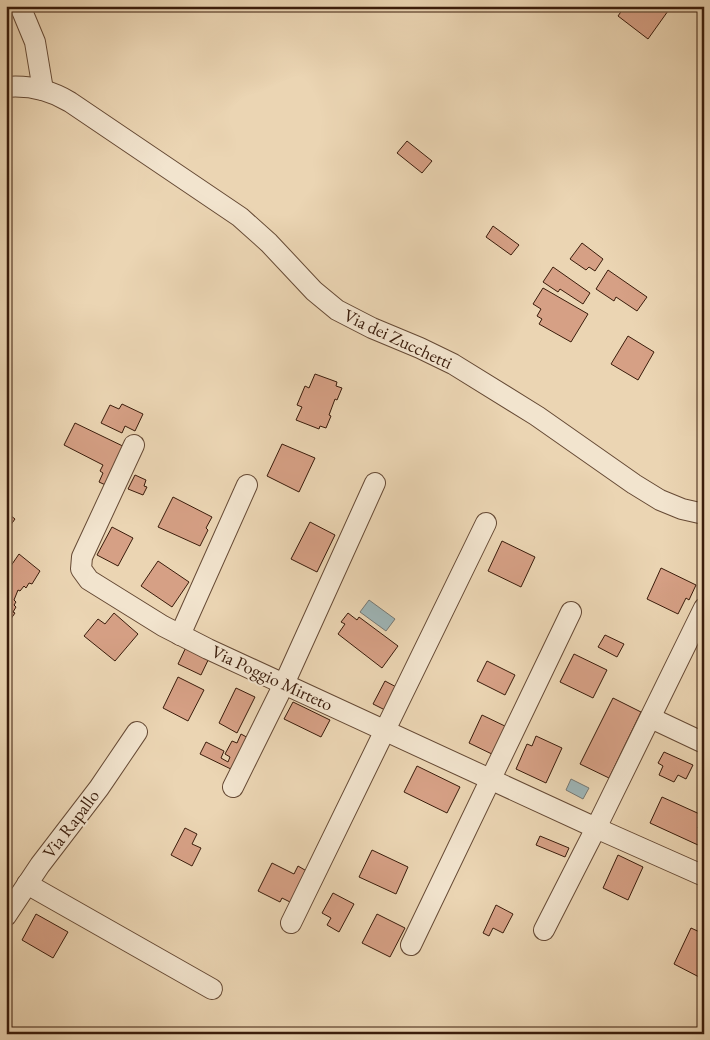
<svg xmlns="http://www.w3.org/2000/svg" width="710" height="1040" font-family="'EB Garamond',serif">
  <rect width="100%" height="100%" fill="#ebd5b3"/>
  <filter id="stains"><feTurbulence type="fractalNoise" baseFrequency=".004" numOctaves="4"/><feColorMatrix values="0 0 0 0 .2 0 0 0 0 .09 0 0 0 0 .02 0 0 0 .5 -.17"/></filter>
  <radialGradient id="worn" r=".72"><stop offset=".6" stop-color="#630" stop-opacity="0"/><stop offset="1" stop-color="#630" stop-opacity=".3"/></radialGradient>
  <g fill="#9eb6b8" stroke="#767873">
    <path d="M369 600 395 619 386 631 360 612Z"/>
    <path d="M571 779 589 788 583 799 566 790Z"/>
  </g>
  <g fill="#d6a085" stroke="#3a1c0b">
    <path d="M625 6H664L662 8 668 11 648 39 618 16Z"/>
    <path d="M407 141 432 161 422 173 397 153Z"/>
    <path d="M493 226 519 245 511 255 486 237Z"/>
    <path d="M582 243 603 259 595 271 589 267 586 270 570 259Z"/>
    <path d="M553 267 590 293 583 304 560 289 558 292 543 282Z"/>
    <path d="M608 270 647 297 637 311 616 297 614 301 596 289Z"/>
    <path d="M543 288 588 314 571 342 539 324 542 319 537 316 541 309 533 304Z"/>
    <path d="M628 336 654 352 638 380 611 364Z"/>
    <path d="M315 374 337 382 336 386 342 388 337 400 335 399 329 415 331 416 326 428 320 426 319 429 296 420 302 407 297 405 305 386 309 388Z"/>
    <path d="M122 404 143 414 135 431 125 426 122 433 101 423 110 405 119 409Z"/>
    <path d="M75 423 131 450 112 488 99 482 103 473 100 471 103 465 64 445Z"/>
    <path d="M282 444 315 458 299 492 267 476Z"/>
    <path d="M135 475 146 480 144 486 147 487 143 495 128 489Z"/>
    <path d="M173 497 212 517 206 528 208 530 200 546 158 527Z"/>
    <path d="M6 512 15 519 7 530H6Z"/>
    <path d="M310 522 335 535 317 572 291 559Z"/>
    <path d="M112 527 133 538 118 566 97 555Z"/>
    <path d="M502 541 535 557 521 587 488 571Z"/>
    <path d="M19 554 40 571 32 584 29 583 26 588 24 586 20 591 18 590 14 600 16 602 14 605 16 607 13 612 15 613 8 623 6 622V573Z"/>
    <path d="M158 561 189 582 172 607 141 586Z"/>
    <path d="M661 568 696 585 689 600 686 598 678 614 647 599Z"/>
    <path d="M114 613 138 634 115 661 84 636 98 619 105 624Z"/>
    <path d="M348 613 357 620 359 617 398 646 382 668 338 634 345 624 341 622Z"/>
    <path d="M605 635 624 644 617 657 598 647Z"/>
    <path d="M188 643 211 654 201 675 178 664Z"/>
    <path d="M574 654 607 670 593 698 560 682Z"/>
    <path d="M487 661 515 675 505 695 477 681Z"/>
    <path d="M178 677 204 690 188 721 163 708Z"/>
    <path d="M385 681 400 689 389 712 373 704Z"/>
    <path d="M236 688 255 697 237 733 219 723Z"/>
    <path d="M613 698 641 712 609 778 580 764Z"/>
    <path d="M293 702 330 720 321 737 284 719Z"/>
    <path d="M482 715 509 728 496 756 469 743Z"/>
    <path d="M241 734 252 740 237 772 200 754 206 742 224 751 221 758 228 762 230 757 225 754 232 741 237 743Z"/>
    <path d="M536 736 562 748 546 783 516 769 527 744 532 746Z"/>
    <path d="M664 752 693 765 686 779 678 775 674 782 659 775 663 766 658 763Z"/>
    <path d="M417 766 460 787 447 813 404 792Z"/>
    <path d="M662 797 704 816 698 828 704 832 698 845 650 823Z"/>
    <path d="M185 828 197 834 192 844 201 848 192 866 171 855Z"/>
    <path d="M540 836 569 848 565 857 536 845Z"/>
    <path d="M372 850 408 867 396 894 359 877Z"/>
    <path d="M618 855 643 867 628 900 603 888Z"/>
    <path d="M272 863 294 874 298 866 310 873 294 904 282 898 280 902 258 891Z"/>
    <path d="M333 893 354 904 339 932 327 925 331 918 322 913Z"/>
    <path d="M496 905 513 914 503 933 493 928 489 936 483 933Z"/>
    <path d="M36 914 68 932 53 958 22 940Z"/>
    <path d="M377 914 405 928 390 957 362 943Z"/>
    <path d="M691 928 704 934V972L701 978 674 964Z"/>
  </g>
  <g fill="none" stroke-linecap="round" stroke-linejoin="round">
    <defs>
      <g id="minor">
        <path d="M20 6 35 42 43 90"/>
        <path d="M6 87C30 85 50 90 70 102L240 217 269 243 314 291 337 310 372 328 420 348 453 364 537 416 634 484 660 500 682 509 704 514"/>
        <path d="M134 445 82 557 81 569 89 580 163 626 208 649 596 828 704 608"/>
        <path d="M180 635 247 485"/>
        <path d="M651 718 704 743"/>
        <path d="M233 787 284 684 375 483"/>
        <path d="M27 884 212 989"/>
        <path d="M6 916 40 865 99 788 137 732"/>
        <path d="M291 923 486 523"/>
        <path d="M544 930 596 828 704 876"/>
        <path d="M411 945 571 612"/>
      </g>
    </defs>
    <use href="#minor" stroke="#664a35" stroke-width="22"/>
    <use href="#minor" stroke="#f2e4ce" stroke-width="20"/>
  </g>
  <g text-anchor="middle" stroke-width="4" stroke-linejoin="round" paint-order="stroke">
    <g font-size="18" fill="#3a1c0b" stroke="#f2e4ce">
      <text transform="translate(398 339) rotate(25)" y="6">Via dei Zucchetti</text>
      <text transform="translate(272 678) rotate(25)" y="6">Via Poggio Mirteto</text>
      <text transform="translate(71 824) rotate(-53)" y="6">Via Rapallo</text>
    </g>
  </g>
  <rect width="710" height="1040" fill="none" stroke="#ebd5b3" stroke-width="25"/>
  <rect x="8" y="8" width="695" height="1025" fill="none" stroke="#3a1c0b" stroke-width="2.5"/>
  <rect x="12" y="12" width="685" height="1015" fill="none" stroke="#3a1c0b"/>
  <rect width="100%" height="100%" filter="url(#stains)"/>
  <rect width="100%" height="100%" fill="url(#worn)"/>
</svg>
